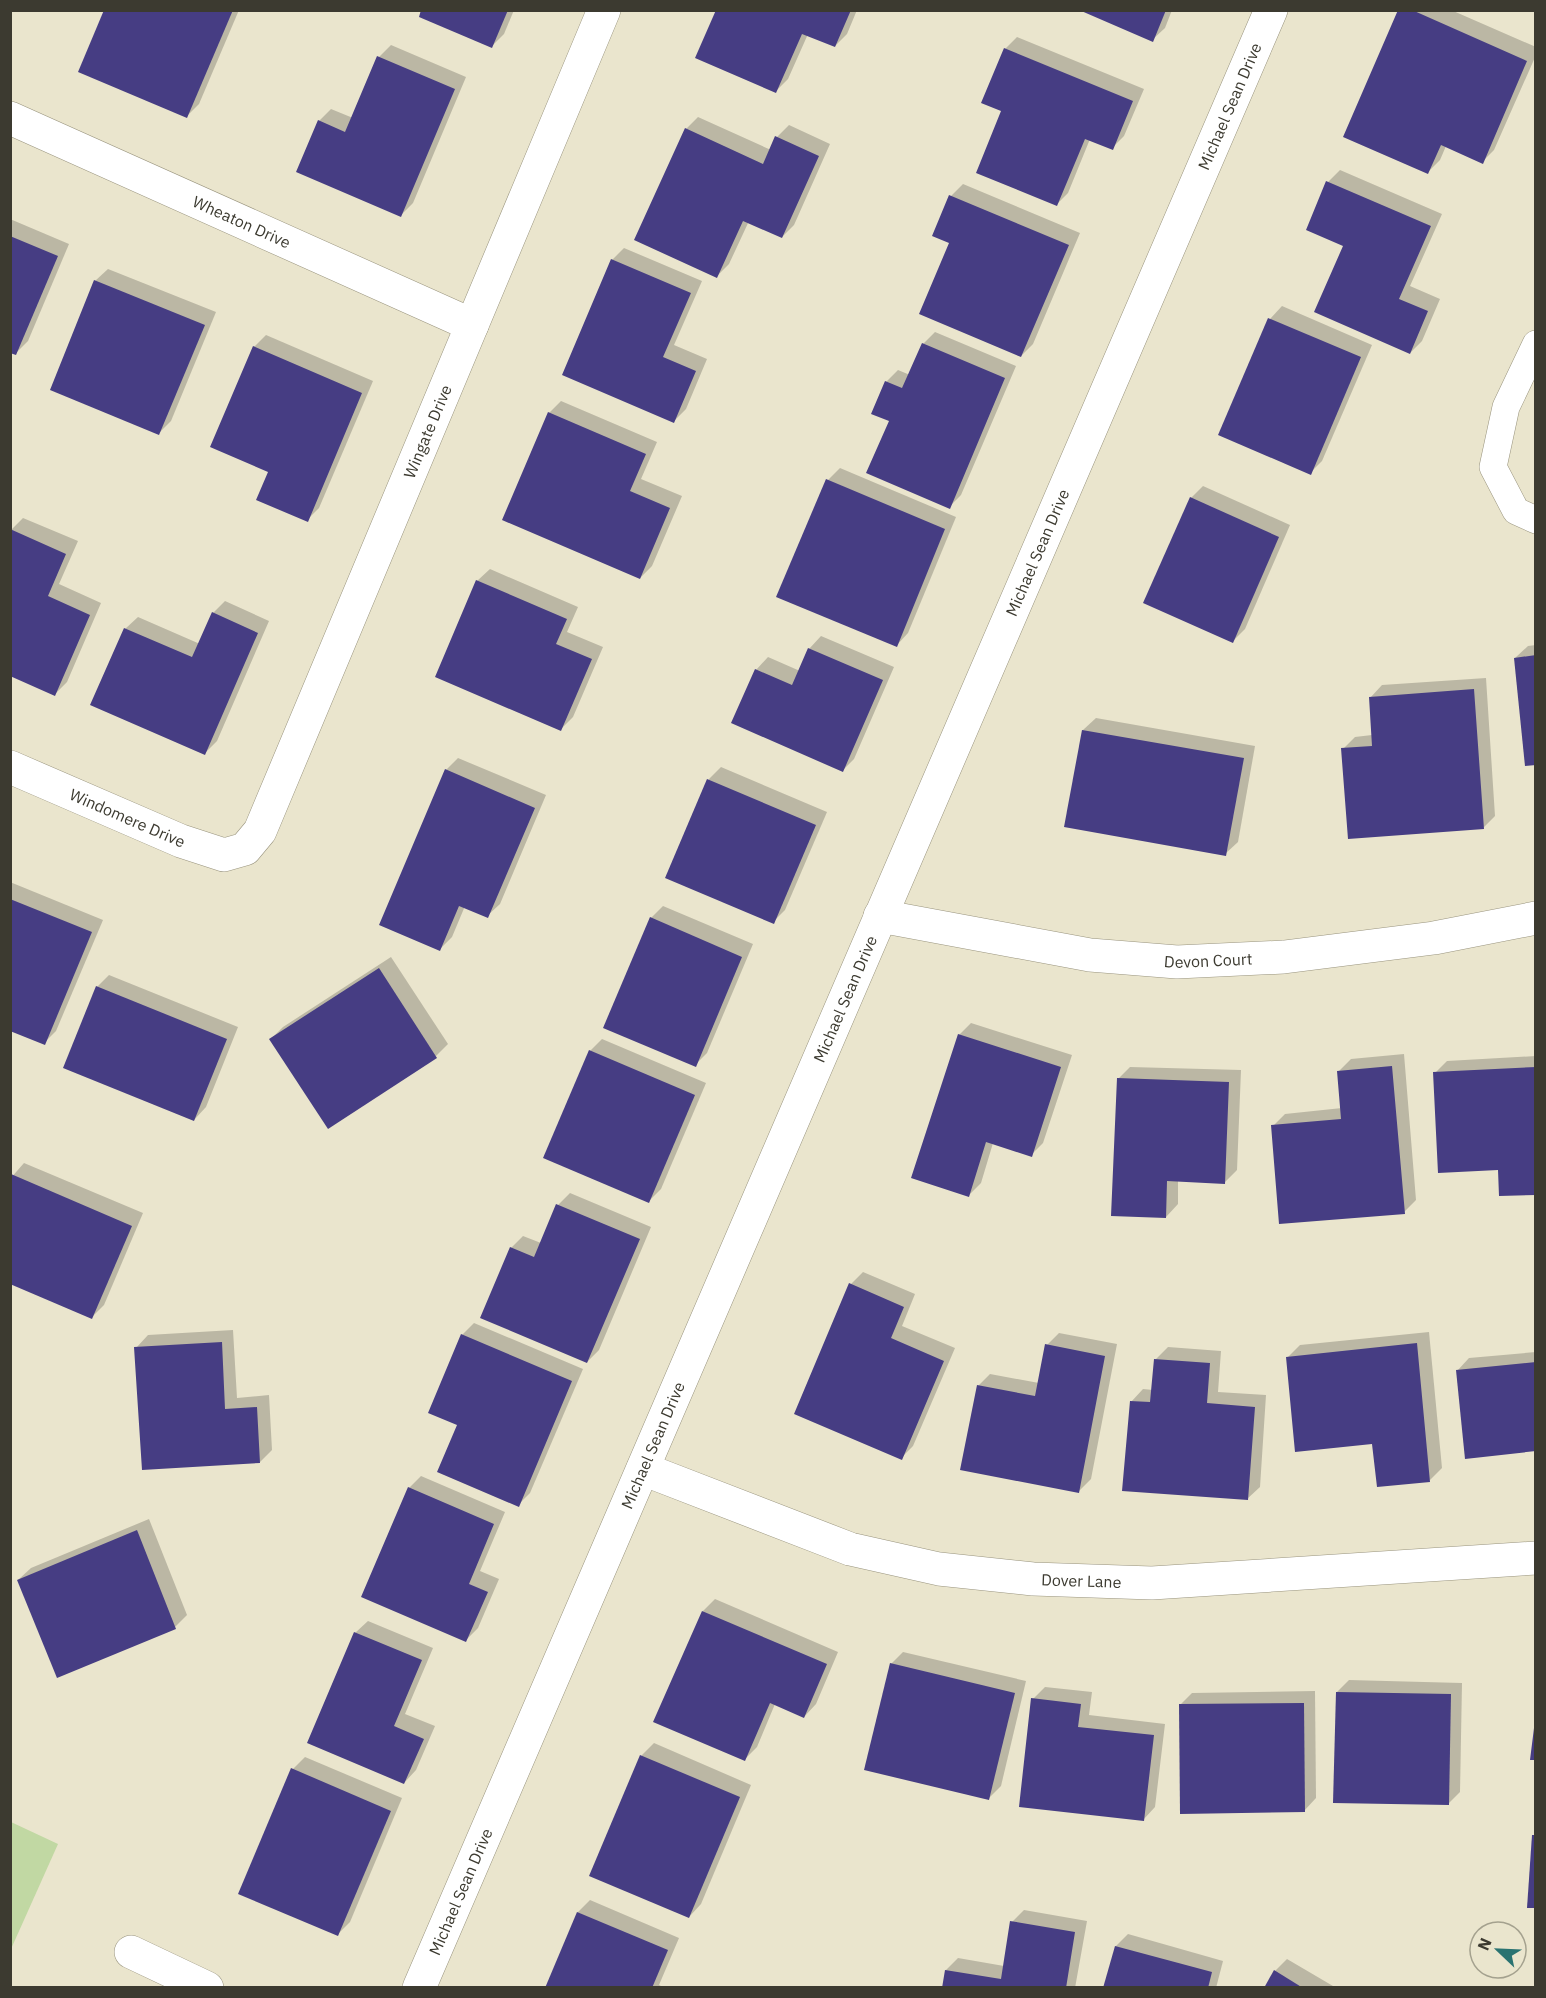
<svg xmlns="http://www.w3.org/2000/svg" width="1546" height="1998" font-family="'IBM Plex Sans',sans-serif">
  <rect width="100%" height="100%" fill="#eae5cd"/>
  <path fill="#c1d8a3" d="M11 1822 58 1844 11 1949Z"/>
  <g fill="#0003">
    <path d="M105 10H239L199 104 187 116Z"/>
    <path d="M423 10H514L504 34 492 46Z"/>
    <path d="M718 10H857L847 34 835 46 808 34 788 79 776 91Z"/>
    <path d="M1083 10H1172L1165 28 1152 40Z"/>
    <path d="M1399 10H1451L1536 47V55L1494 150 1482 162 1446 146 1440 160 1428 172Z"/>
    <path d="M1017 37 1144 89 1124 136 1112 148 1090 139 1068 193 1056 205 1003 110 1005 49Z"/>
    <path d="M391 45 466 77 413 203 401 215 319 121 331 109 353 118 379 57Z"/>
    <path d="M698 117 771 150 777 137 789 125 830 144 794 225 782 237 749 221 729 264 717 276 686 129Z"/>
    <path d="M1340 170 1442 214 1410 286 1440 299 1422 341 1410 353 1345 245 1328 182Z"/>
    <path d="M963 184 1080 233 1033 344 1021 356 951 242 934 235 951 196Z"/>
    <path d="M10 219 69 244 28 341 16 353 10 351Z"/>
    <path d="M624 248 702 281 674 345 707 359 686 409 674 421 612 260Z"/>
    <path d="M108 269 216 312 171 421 159 433 95 281Z"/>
    <path d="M1282 306 1372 345 1322 461 1310 473 1220 435 1270 319Z"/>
    <path d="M935 332 1016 366 961 495 949 507 890 420 886 382 898 370 910 375 923 344Z"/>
    <path d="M266 335 373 381 319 508 307 520 270 471 254 347Z"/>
    <path d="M561 401 657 442 641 479 682 496 652 566 640 578 549 413Z"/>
    <path d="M840 468 956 517 908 633 896 646 828 480Z"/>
    <path d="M1203 486 1290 525 1245 629 1233 641 1191 498Z"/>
    <path d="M23 518 78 541 59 584 101 603 67 682 55 694 11 530Z"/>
    <path d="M490 569 578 607 567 632 603 647 573 717 561 729 477 581Z"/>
    <path d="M225 601 269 621 217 741 205 753 125 629 138 617 200 644 213 613Z"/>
    <path d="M821 636 894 667 854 759 842 771 756 670 768 657 800 671 809 649Z"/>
    <path d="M1536 645V764L1515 658 1528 646Z"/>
    <path d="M1486 678 1495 816 1483 828 1343 749 1355 737 1372 735 1370 698 1382 685Z"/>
    <path d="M1096 718 1255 746 1238 842 1225 854 1066 826 1083 730Z"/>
    <path d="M458 758 546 795 500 904 487 916 465 906 452 937 440 949 446 770Z"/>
    <path d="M721 767 827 812 785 910 773 922 667 877 709 779Z"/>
    <path d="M10 882 103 920 56 1031 44 1043 10 1029Z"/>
    <path d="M663 906 753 944 707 1053 695 1065 651 918Z"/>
    <path d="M391 957 448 1044 436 1056 271 1039 283 1027Z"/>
    <path d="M109 975 238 1027 206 1107 194 1120 97 987Z"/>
    <path d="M971 1023 1072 1055 1043 1143 1031 1155 993 1143 981 1183 969 1195 959 1035Z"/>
    <path d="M602 1039 706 1083 661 1189 649 1201 590 1051Z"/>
    <path d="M1404 1054 1416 1200 1404 1212 1273 1126 1285 1114 1342 1108 1339 1071 1351 1059Z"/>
    <path d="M1536 1056V1193L1499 1169 1435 1073 1447 1061Z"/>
    <path d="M1130 1067 1241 1070 1237 1170 1225 1182 1178 1180V1204L1166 1217 1118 1079Z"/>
    <path d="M24 1163 143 1213 104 1305 92 1317 10 1282V1179Z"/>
    <path d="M570 1193 651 1227 599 1350 587 1362 511 1248 523 1236 541 1243 558 1205Z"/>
    <path d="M863 1272 915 1294 902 1326 955 1348 913 1446 901 1458 851 1284Z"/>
    <path d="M474 1323 583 1369 530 1493 518 1505 459 1424 462 1335Z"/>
    <path d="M233 1330 237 1398 269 1395 272 1450 260 1462 136 1348 148 1335Z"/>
    <path d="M1429 1332 1442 1468 1430 1480 1373 1443 1288 1357 1300 1345Z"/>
    <path d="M1059 1333 1117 1344 1091 1479 1079 1491 978 1386 990 1374 1039 1383 1047 1345Z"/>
    <path d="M1168 1347 1221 1351 1218 1392 1266 1395 1260 1487 1247 1499 1131 1402 1143 1389 1153 1390 1156 1359Z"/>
    <path d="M1536 1352V1450L1457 1371 1469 1358Z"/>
    <path d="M421 1476 505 1512 480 1571 499 1579 478 1628 466 1640 409 1488Z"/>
    <path d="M149 1519 187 1615 175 1627 18 1580 31 1568Z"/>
    <path d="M715 1599 838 1652 816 1704 804 1717 775 1704 757 1747 745 1759 703 1611Z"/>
    <path d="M368 1621 433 1648 405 1714 435 1726 416 1770 404 1783 355 1633Z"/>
    <path d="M903 1652 1026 1681 1001 1786 989 1798 891 1664Z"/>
    <path d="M1349 1680 1462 1683 1460 1792 1448 1804 1337 1692Z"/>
    <path d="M1045 1687 1092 1692 1089 1715 1165 1724 1155 1807 1143 1820 1033 1699Z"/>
    <path d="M1315 1691 1316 1798 1304 1811 1180 1705 1192 1693Z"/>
    <path d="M654 1743 751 1785 701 1904 689 1917 591 1875 642 1755Z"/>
    <path d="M305 1757 402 1798 350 1922 338 1934 293 1769Z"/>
    <path d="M590 1900 679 1938 659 1985 665 1988H546L578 1912Z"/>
    <path d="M1024 1910 1087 1921 1075 1988H943L946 1970 958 1958 1004 1966 1012 1922Z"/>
    <path d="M1128 1934 1223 1961 1216 1988H1104L1116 1946Z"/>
    <path d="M1287 1959 1333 1986 1332 1988H1265L1275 1971Z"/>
  </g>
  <g fill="#463d83">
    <path d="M104 10H233L187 118 78 72Z"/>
    <path d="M421 10H508L492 48 419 17Z"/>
    <path d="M716 10H851L835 47 802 34 776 93 695 58Z"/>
    <path d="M1079 10H1166L1153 42Z"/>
    <path d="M1398 10H1412L1527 61 1483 164 1441 145 1428 174 1343 137Z"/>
    <path d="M1004 48 1133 101 1113 150 1085 139 1057 206 976 173 1001 111 981 103Z"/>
    <path d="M377 56 455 89 401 217 296 172 318 120 345 132Z"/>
    <path d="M685 128 763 164 775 136 819 156 782 238 743 221 717 278 634 240Z"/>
    <path d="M1326 181 1431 226 1399 299 1428 311 1410 354 1314 312 1343 246 1306 230Z"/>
    <path d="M949 195 1069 245 1021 357 919 314 949 243 932 236Z"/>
    <path d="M10 236 58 256 16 355 10 353Z"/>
    <path d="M611 259 691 293 663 357 696 371 674 423 562 375Z"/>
    <path d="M94 280 205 325 159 435 50 390Z"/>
    <path d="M1268 318 1361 357 1311 475 1218 435Z"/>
    <path d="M922 343 1005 378 950 509 866 473 889 421 871 414 885 381 902 388Z"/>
    <path d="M253 346 362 393 308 522 256 500 268 472 210 447Z"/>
    <path d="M548 412 646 454 630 491 670 508 640 579 502 520Z"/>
    <path d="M826 479 945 529 897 647 776 597Z"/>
    <path d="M1190 497 1279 537 1233 643 1143 603Z"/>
    <path d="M10 529 66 554 48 596 90 615 55 696 10 676Z"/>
    <path d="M476 580 567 619 556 644 592 659 561 731 435 677Z"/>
    <path d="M212 612 258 633 205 755 90 705 124 628 192 657Z"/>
    <path d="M808 648 883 680 843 772 731 723 755 669 792 685Z"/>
    <path d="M1536 655V765L1525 766 1514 658Z"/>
    <path d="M1474 689 1484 829 1348 839 1341 748 1372 746 1369 697Z"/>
    <path d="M1082 730 1244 758 1226 856 1064 827Z"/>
    <path d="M445 769 535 808 488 918 459 906 440 951 379 925Z"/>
    <path d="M707 779 816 825 774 924 665 878Z"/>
    <path d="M10 899 92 932 45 1045 10 1031Z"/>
    <path d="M650 917 742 957 696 1067 603 1028Z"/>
    <path d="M379 968 437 1058 328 1129 269 1039Z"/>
    <path d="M96 986 227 1039 194 1121 63 1068Z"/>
    <path d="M958 1034 1061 1067 1032 1157 986 1142 969 1197 911 1178Z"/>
    <path d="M589 1050 695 1095 649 1203 543 1158Z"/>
    <path d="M1392 1066 1405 1214 1279 1224 1271 1125 1341 1119 1337 1071Z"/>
    <path d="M1536 1067V1195L1499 1196 1498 1170 1438 1173 1433 1072Z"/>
    <path d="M1117 1078 1229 1082 1225 1184 1167 1181 1166 1218 1111 1216Z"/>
    <path d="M11 1174 132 1226 92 1319 10 1284Z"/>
    <path d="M556 1204 640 1239 587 1363 480 1318 510 1247 534 1257Z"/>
    <path d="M849 1283 904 1307 891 1338 944 1361 902 1460 794 1414Z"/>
    <path d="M461 1334 572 1381 519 1507 437 1472 457 1425 428 1413Z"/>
    <path d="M222 1342 225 1409 257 1407 260 1463 142 1470 134 1347Z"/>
    <path d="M1417 1343 1430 1482 1377 1487 1372 1444 1295 1452 1286 1357Z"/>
    <path d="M1045 1344 1105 1356 1079 1493 960 1470 977 1385 1035 1396Z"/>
    <path d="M1154 1359 1210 1363 1207 1403 1255 1407 1248 1500 1122 1491 1130 1401 1150 1402Z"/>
    <path d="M1536 1362V1451L1465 1459 1456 1370Z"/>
    <path d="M408 1487 494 1524 469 1584 488 1592 466 1642 361 1597Z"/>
    <path d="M137 1530 176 1629 57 1678 17 1580Z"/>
    <path d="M702 1611 827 1664 804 1718 770 1703 745 1761 653 1722Z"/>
    <path d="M354 1632 422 1660 394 1726 424 1739 404 1784 307 1743Z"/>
    <path d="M890 1663 1015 1693 989 1800 864 1770Z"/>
    <path d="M1336 1692 1451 1694 1449 1805 1333 1803Z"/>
    <path d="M1031 1698 1081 1704 1078 1727 1154 1735 1144 1821 1019 1807Z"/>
    <path d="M1304 1703 1305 1812 1180 1814 1179 1704Z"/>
    <path d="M1534 1728H1536V1760H1530Z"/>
    <path d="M640 1755 740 1797 689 1918 589 1876Z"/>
    <path d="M291 1768 391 1811 338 1936 238 1894Z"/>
    <path d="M1532 1835H1536V1908H1527Z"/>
    <path d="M577 1912 668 1950 652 1988H545Z"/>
    <path d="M1010 1921 1075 1932 1066 1988H942L945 1970 1001 1979Z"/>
    <path d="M1115 1946 1212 1972 1208 1988H1103Z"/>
    <path d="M1274 1970 1303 1988H1264Z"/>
  </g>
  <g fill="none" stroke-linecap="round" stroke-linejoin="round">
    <defs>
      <path id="lane" d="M1536 344 1506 407 1493 467 1516 511 1536 520"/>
      <g id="street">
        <path id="s1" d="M10 118 472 325"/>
        <path id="s2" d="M10 767 181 841 224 855 245 849 260 831 604 10"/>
        <path id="s3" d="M880 916 1090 955 1177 962 1284 957 1434 938 1536 918"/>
        <path id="s4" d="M643 1469 850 1549 939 1569 1033 1579 1152 1583 1536 1558"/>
        <path d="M131 1952 207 1988"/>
        <path id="s5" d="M419 1988 1271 10"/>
      </g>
    </defs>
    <use href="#lane" stroke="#99947e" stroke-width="28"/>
    <use href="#street" stroke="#99947e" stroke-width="34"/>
    <use href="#lane" stroke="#fff" stroke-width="27"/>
    <use href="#street" stroke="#fff" stroke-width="33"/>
  </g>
  <g text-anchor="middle" stroke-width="6" stroke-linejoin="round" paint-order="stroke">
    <g font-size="16" fill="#3c3a30" stroke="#eae5cd">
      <text dy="6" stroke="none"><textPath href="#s5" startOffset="2049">Michael Sean Drive</textPath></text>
      <text dy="6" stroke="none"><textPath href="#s1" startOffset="254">Wheaton Drive</textPath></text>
      <text dy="6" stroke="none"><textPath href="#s2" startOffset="710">Wingate Drive</textPath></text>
      <text dy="6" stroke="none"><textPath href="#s5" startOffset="1563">Michael Sean Drive</textPath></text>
      <text dy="6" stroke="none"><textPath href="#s2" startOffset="128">Windomere Drive</textPath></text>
      <text dy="6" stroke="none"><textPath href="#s3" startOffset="332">Devon Court</textPath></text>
      <text dy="6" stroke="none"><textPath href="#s5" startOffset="1077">Michael Sean Drive</textPath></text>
      <text dy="6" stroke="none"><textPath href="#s5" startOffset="591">Michael Sean Drive</textPath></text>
      <text dy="6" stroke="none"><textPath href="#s4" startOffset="456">Dover Lane</textPath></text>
      <text dy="6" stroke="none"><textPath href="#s5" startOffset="105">Michael Sean Drive</textPath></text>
    </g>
  </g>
  <rect width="1546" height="1998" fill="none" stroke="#3c3a30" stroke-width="24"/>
  <g transform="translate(1498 1950) rotate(293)"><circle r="28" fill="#eae5cd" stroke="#a4a18e" stroke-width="1.5"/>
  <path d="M0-4.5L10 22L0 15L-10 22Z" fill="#2a7371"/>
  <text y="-9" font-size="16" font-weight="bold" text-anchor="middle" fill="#3c3a30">N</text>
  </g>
</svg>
